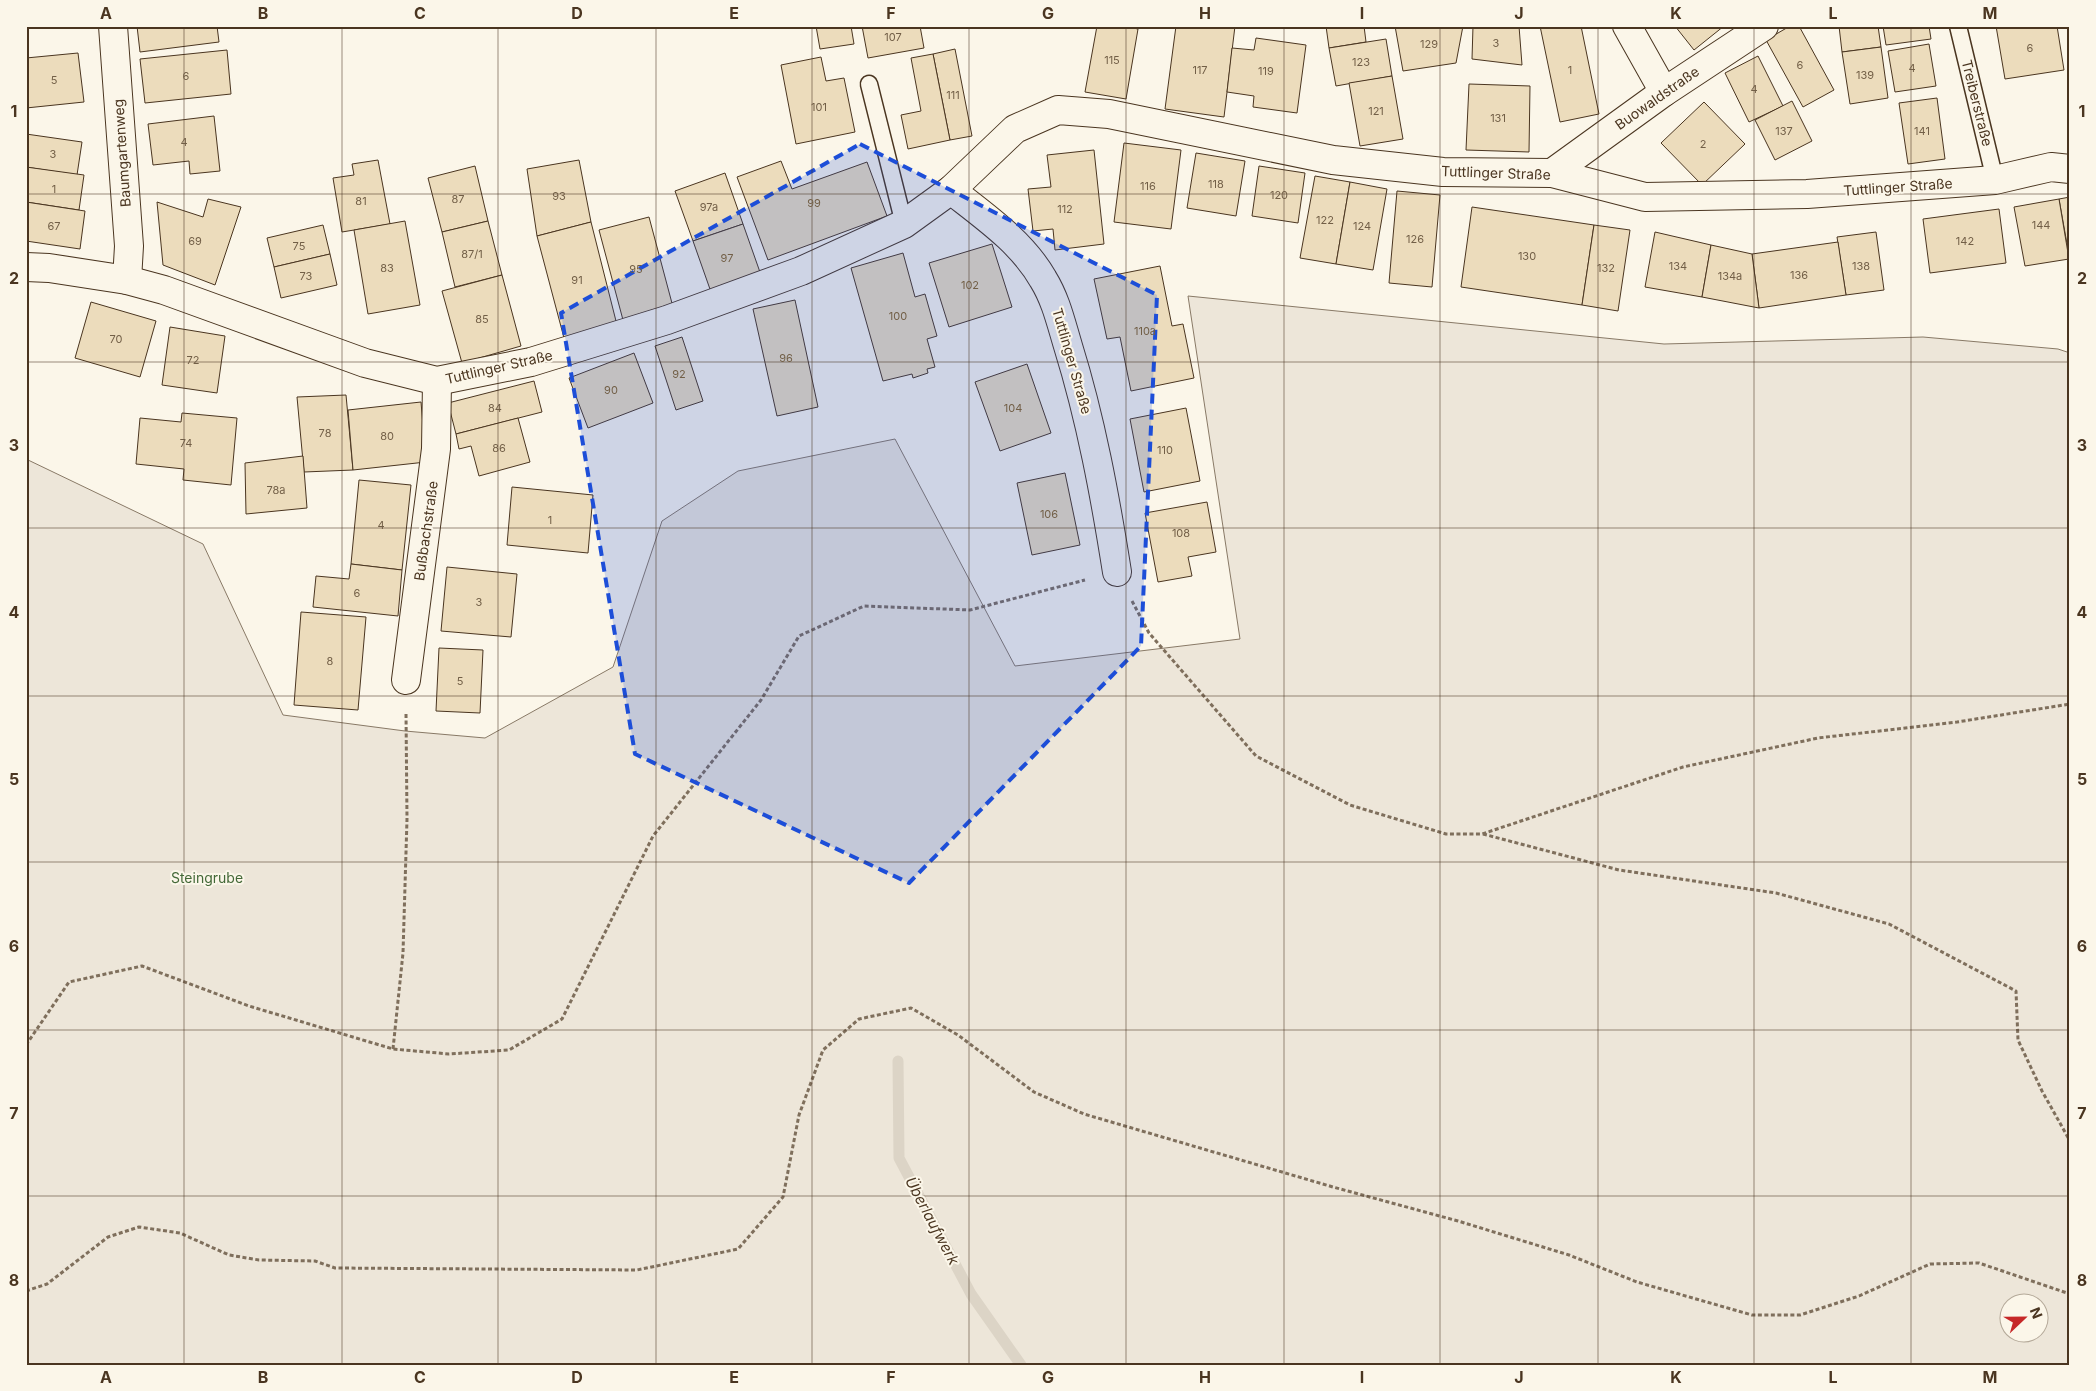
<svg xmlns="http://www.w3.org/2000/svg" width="2096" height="1391" font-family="Inter,sans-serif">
  <rect width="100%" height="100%" fill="#fbf6e9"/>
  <path fill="#ede6d9" stroke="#887966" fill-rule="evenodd" d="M1188 296 1664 344 1923 337 2058 349 2070 353V1365H26V459L203 544 283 715 405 731 485 738 613 667 662 521 738 471 895 439 1015 666 1240 639ZM2008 1304H2038V1334H2008Z"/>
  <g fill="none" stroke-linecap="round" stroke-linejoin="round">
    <path stroke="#dcd4c6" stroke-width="11" d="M898 1061 899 1158 971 1294 1021 1365"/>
  </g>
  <g fill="#ecdcbc" stroke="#4a3520">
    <path d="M137 26H217L219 42 140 52Z"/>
    <path d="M816 26H851L854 44 820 49Z"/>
    <path d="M862 26H920L924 48 868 58Z"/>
    <path d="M1097 26H1123L1138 29 1126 99 1085 92Z"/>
    <path d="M1176 26H1235L1224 117 1165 109Z"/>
    <path d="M1326 26H1364L1366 42 1329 48Z"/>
    <path d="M1395 26H1463L1456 63 1403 71Z"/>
    <path d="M1473 26H1519L1522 65 1472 59Z"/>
    <path d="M1540 26H1581L1599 114 1560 122Z"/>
    <path d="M1675 26H1724L1694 50Z"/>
    <path d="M1790 26H1799L1834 90 1803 107 1766 40Z"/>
    <path d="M1839 26H1878L1881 47 1842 52Z"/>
    <path d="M1883 26H1929L1931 39 1886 45Z"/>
    <path d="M1996 26H2057L2064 70 2005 79Z"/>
    <path d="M1256 38 1306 45 1297 113 1253 107 1254 96 1227 92 1232 48 1254 50Z"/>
    <path d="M1386 39 1392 76 1336 86 1329 48Z"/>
    <path d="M1929 44 1936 86 1895 92 1888 51Z"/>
    <path d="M1881 47 1888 98 1850 104 1842 52Z"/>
    <path d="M955 49 972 136 950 140 933 54Z"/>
    <path d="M227 50 231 94 145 103 140 59Z"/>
    <path d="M78 53 84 102 26 108V58Z"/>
    <path d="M933 54 950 140 908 149 901 115 921 111 911 58Z"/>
    <path d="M1758 56 1783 106 1749 122 1725 73Z"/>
    <path d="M821 57 826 81 844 78 855 132 796 144 781 65Z"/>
    <path d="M1392 76 1403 139 1360 146 1349 83Z"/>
    <path d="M1469 84 1530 86 1529 152 1466 150Z"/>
    <path d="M1937 98 1945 159 1908 164 1899 103Z"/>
    <path d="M1792 101 1812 141 1775 160 1755 120Z"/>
    <path d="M1704 102 1745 144 1702 185 1661 143Z"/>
    <path d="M214 116 220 171 190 174 189 161 153 165 148 124Z"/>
    <path d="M26 134 82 142 77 175 26 167Z"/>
    <path d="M1124 143 1181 150 1171 229 1114 222Z"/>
    <path d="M1094 150 1104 244 1055 250 1053 229 1033 231 1028 189 1051 187 1047 155Z"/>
    <path d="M1196 153 1245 161 1236 216 1187 208Z"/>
    <path d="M378 160 390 224 342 232 333 178 354 175 352 164Z"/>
    <path d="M579 160 591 222 537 236 527 169Z"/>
    <path d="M781 161 792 189 867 162 887 216 768 260 737 177Z"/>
    <path d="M475 166 488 221 442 232 428 178Z"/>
    <path d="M1259 166 1305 173 1298 223 1252 216Z"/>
    <path d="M26 167 84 175 79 210 26 202Z"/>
    <path d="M725 173 743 224 693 241 675 191Z"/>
    <path d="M1315 176 1350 182 1336 264 1300 258Z"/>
    <path d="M1350 182 1387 189 1373 270 1336 264Z"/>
    <path d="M1397 191 1440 195 1432 287 1389 283Z"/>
    <path d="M2070 197V243L2067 244 2059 199Z"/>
    <path d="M208 199 241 207 215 285 163 265 157 202 203 217Z"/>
    <path d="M2059 199 2069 259 2025 266 2014 207Z"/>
    <path d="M26 202 85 211 80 249 26 241Z"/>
    <path d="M1472 207 1594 225 1582 305 1461 287Z"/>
    <path d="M1999 209 2006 263 1930 273 1923 219Z"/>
    <path d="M649 217 673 307 623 320 599 230Z"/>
    <path d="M405 221 420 305 368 314 354 230Z"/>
    <path d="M488 221 502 275 455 287 442 232Z"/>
    <path d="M591 222 617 325 564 338 537 236Z"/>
    <path d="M743 224 761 275 711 292 693 241Z"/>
    <path d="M323 225 330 254 274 267 267 238Z"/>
    <path d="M1594 225 1630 230 1618 311 1582 305Z"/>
    <path d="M1655 232 1711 245 1702 297 1645 287Z"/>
    <path d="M1876 232 1884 290 1846 295 1837 237Z"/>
    <path d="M1838 242 1846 295 1759 308 1752 254Z"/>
    <path d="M992 244 1012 307 949 327 929 263Z"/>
    <path d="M1711 245 1752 254 1759 308 1702 297Z"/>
    <path d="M903 253 915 297 925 294 937 336 927 339 935 367 927 369 928 373 913 378 912 374 883 381 851 268Z"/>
    <path d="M330 254 337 285 281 298 274 267Z"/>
    <path d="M1160 266 1172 326 1183 324 1194 378 1131 391 1120 337 1107 339 1094 279Z"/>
    <path d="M502 275 521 346 462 363 442 291Z"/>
    <path d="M795 300 818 407 777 416 753 309Z"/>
    <path d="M91 302 156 321 140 377 75 358Z"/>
    <path d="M170 327 225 336 217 393 162 385Z"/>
    <path d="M682 337 703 401 676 410 655 346Z"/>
    <path d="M634 353 653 403 588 428 569 378Z"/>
    <path d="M1027 364 1051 433 1000 451 975 382Z"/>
    <path d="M534 381 542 412 456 434 448 403Z"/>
    <path d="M346 395 353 470 304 472 297 397Z"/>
    <path d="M421 402 426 462 353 470 348 410Z"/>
    <path d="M1186 408 1200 481 1144 492 1130 419Z"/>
    <path d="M182 413 237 418 231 485 183 480 184 469 136 464 140 418 181 422Z"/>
    <path d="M518 418 530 462 479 476 471 446 459 449 456 434Z"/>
    <path d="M303 456 307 508 246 514 245 463Z"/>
    <path d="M1065 473 1080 545 1032 555 1017 483Z"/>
    <path d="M359 480 411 485 402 570 351 564Z"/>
    <path d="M512 487 593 495 588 553 507 545Z"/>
    <path d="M1207 502 1216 552 1188 557 1192 576 1158 582 1145 513Z"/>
    <path d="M351 564 402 570 398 616 313 607 316 576 349 579Z"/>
    <path d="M447 567 517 574 511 637 441 631Z"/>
    <path d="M301 612 366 617 358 710 294 705Z"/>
    <path d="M439 648 483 650 480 713 436 711Z"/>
  </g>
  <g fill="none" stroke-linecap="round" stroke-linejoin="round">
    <defs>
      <g id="lane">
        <path d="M1958 26 1995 180"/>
        <path d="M869 84 904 224"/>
      </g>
      <g id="street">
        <path d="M113 26 129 246 127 280"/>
        <path d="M1627 26 1664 92"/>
        <path d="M1552 173 1664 92 1764 26"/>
        <path d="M951 190C984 216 1022 242 1043 279 1056 300 1061 323 1068 346 1091 420 1105 496 1117 572"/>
        <path d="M26 267 49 268 127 280 164 290 365 363 437 381 531 362 667 320 801 271 904 224 951 190 1015 129 1058 110 1109 114 1333 160 1443 172 1552 173 1645 197 1807 194 1995 180 2051 167 2070 169"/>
        <path d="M406 680 436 449 437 381"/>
      </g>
    </defs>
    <use href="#lane" stroke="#4a3520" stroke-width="19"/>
    <use href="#street" stroke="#4a3520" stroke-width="30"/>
    <g stroke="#7f6f5c" stroke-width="3" stroke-dasharray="4 2.5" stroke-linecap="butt">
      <path d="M1132 601 1149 633 1256 756 1350 805 1446 834H1482L1683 767 1818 738 1957 722 2070 704"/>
      <path d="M1483 834 1619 870 1776 893 1889 924 2016 991 2018 1040 2042 1091 2070 1141"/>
      <path d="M26 1045 69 982 142 966 249 1006 393 1049 449 1054 509 1050 562 1019 653 836 761 700 799 636 864 606 970 610 1085 580"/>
      <path d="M393 1049 403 953 407 819 406 713"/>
      <path d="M26 1291 47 1284 108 1237 139 1227 180 1233 229 1255 259 1260 315 1261 335 1268 637 1270 738 1249 783 1197 799 1115 823 1050 859 1019 911 1008 958 1035 1034 1092 1084 1114 1333 1187 1458 1221 1569 1255 1637 1282 1752 1315H1800L1859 1296 1930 1264 1979 1263 2070 1294"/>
    </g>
    <use href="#lane" stroke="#fbf6e9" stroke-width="16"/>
    <use href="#street" stroke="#fbf6e9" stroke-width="28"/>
  </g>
  <path fill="#1d4ed8" fill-opacity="0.2" stroke="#1d4ed8" stroke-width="4" stroke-dasharray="10 6" stroke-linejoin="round" d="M860 144 1157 295 1141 646 909 883 635 754 561 313Z"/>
  <path fill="none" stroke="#4a3520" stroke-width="1" stroke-opacity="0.55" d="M184 26V1365M342 26V1365M498 26V1365M656 26V1365M812 26V1365M969 26V1365M1126 26V1365M1284 26V1365M1440 26V1365M1598 26V1365M1754 26V1365M1911 26V1365M26 194H2070M26 362H2070M26 528H2070M26 696H2070M26 862H2070M26 1030H2070M26 1196H2070"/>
  <g text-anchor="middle" stroke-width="4" stroke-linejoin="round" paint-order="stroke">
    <g font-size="11" fill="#725f47">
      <text x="893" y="41">107</text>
      <text x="1496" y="47">3</text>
      <text x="1429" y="48">129</text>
      <text x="2030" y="52">6</text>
      <text x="1112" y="64">115</text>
      <text x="1361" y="66">123</text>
      <text x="1800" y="69">6</text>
      <text x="1912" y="72">4</text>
      <text x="1200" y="74">117</text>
      <text x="1570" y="74">1</text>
      <text x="1266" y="75">119</text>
      <text x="1865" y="79">139</text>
      <text x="186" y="80">6</text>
      <text x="54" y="84">5</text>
      <text x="1754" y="93">4</text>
      <text x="953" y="99">111</text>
      <text x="819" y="111">101</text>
      <text x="1376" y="115">121</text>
      <text x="1498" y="122">131</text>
      <text x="1784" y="135">137</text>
      <text x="1922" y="135">141</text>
      <text x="184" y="146">4</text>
      <text x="1703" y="148">2</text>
      <text x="53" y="158">3</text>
      <text x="1216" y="188">118</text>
      <text x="1148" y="190">116</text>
      <text x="54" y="193">1</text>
      <text x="1279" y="199">120</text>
      <text x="559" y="200">93</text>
      <text x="458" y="203">87</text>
      <text x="361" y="205">81</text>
      <text x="814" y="207">99</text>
      <text x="709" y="211">97a</text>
      <text x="1065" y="213">112</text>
      <text x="1325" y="224">122</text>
      <text x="2041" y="229">144</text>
      <text x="54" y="230">67</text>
      <text x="1362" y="230">124</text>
      <text x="1415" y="243">126</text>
      <text x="195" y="245">69</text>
      <text x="1965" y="245">142</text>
      <text x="299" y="250">75</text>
      <text x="472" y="258">87/1</text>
      <text x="1527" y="260">130</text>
      <text x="727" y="262">97</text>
      <text x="1678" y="270">134</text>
      <text x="1861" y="270">138</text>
      <text x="387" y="272">83</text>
      <text x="1606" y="272">132</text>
      <text x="636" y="273">95</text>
      <text x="1799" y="279">136</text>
      <text x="306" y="280">73</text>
      <text x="1730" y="280">134a</text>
      <text x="577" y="284">91</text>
      <text x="970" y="289">102</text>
      <text x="898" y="320">100</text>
      <text x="482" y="323">85</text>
      <text x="1145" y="335">110a</text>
      <text x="116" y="343">70</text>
      <text x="786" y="362">96</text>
      <text x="193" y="364">72</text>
      <text x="679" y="378">92</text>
      <text x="611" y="394">90</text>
      <text x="495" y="412">84</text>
      <text x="1013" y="412">104</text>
      <text x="325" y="437">78</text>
      <text x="387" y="440">80</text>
      <text x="186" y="447">74</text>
      <text x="499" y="452">86</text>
      <text x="1165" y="454">110</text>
      <text x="276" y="494">78a</text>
      <text x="1049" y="518">106</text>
      <text x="550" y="524">1</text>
      <text x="381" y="529">4</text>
      <text x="1181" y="537">108</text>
      <text x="357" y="597">6</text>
      <text x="479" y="606">3</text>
      <text x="330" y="665">8</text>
      <text x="460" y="685">5</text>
    </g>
    <g font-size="14" fill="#4a3520" stroke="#fbf6e9">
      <text transform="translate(1657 98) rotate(-35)" y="5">Buowaldstraße</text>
      <text transform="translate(1977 103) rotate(76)" y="5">Treiberstraße</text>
      <text transform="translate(122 153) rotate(-94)" y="5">Baumgartenweg</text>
      <text transform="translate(1496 173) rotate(2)" y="5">Tuttlinger Straße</text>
      <text transform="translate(1898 187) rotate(-4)" y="5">Tuttlinger Straße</text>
      <text transform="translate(1072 361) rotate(74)" y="5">Tuttlinger Straße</text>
      <text transform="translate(499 367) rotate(-13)" y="5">Tuttlinger Straße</text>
      <text transform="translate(426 531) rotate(-82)" y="5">Bußbachstraße</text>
    </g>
    <g font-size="14" fill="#436837" stroke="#fbf6e9">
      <text x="207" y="883">Steingrube</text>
    </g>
    <g font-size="15" font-style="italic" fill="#4a3520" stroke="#fbf6e9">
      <text transform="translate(932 1221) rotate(62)" y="5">Überlaufwerk</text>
    </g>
  </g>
  <rect width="2096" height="1391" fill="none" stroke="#fbf6e9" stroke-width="55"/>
  <g transform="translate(2024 1318) rotate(68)"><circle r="24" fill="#fbf6e9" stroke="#b4a999"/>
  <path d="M0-4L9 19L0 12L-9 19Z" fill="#c62828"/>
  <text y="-8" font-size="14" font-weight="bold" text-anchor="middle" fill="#4a3520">N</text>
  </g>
  <rect x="28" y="28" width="2040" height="1336" fill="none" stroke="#4a3520" stroke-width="2"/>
  <g font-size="16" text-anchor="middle" font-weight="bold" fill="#4a3520">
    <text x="106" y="19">A</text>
    <text x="263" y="19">B</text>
    <text x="420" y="19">C</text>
    <text x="577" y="19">D</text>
    <text x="734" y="19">E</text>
    <text x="891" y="19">F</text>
    <text x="1048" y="19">G</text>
    <text x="1205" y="19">H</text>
    <text x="1362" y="19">I</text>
    <text x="1519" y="19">J</text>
    <text x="1676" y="19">K</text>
    <text x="1833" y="19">L</text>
    <text x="1990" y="19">M</text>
    <text x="14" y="117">1</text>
    <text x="2082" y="117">1</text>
    <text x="14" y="284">2</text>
    <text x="2082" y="284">2</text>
    <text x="14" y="451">3</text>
    <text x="2082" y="451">3</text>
    <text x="14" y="618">4</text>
    <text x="2082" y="618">4</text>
    <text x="14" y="785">5</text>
    <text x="2082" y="785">5</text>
    <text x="14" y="952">6</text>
    <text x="2082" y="952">6</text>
    <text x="14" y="1119">7</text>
    <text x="2082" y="1119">7</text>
    <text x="14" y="1286">8</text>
    <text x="2082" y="1286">8</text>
    <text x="106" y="1383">A</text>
    <text x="263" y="1383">B</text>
    <text x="420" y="1383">C</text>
    <text x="577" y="1383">D</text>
    <text x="734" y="1383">E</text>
    <text x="891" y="1383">F</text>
    <text x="1048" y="1383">G</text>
    <text x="1205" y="1383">H</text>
    <text x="1362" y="1383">I</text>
    <text x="1519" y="1383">J</text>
    <text x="1676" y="1383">K</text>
    <text x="1833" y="1383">L</text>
    <text x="1990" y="1383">M</text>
  </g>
</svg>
